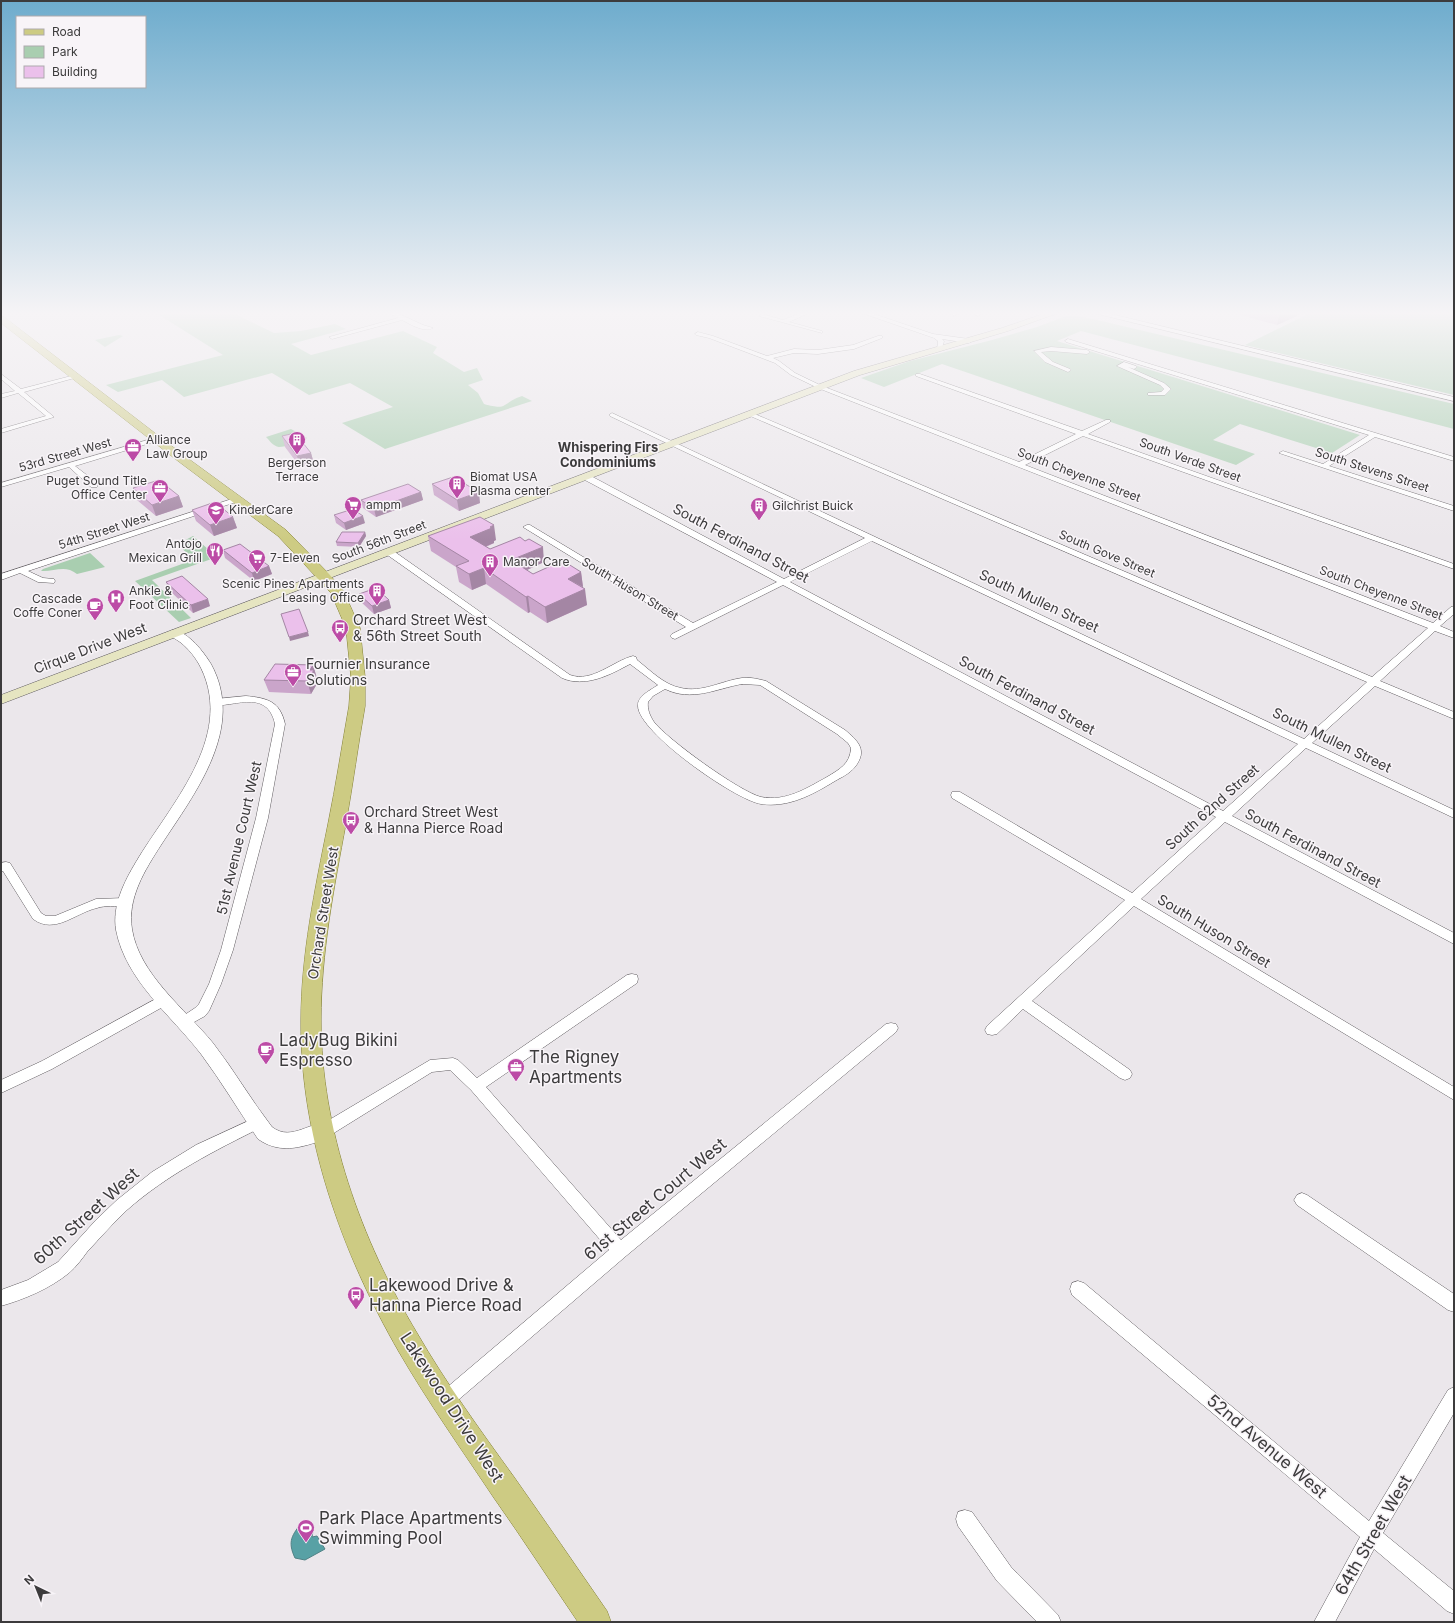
<svg xmlns="http://www.w3.org/2000/svg" width="1455" height="1623" font-family="Inter,sans-serif">
  <rect width="100%" height="100%" fill="#ebe7eb"/>
  <g fill="#a9ceb0">
    <path d="M156 313H233L274 333 301 331 335 324 346 329 291 344 311 355 403 331 437 347 433 353 464 372 477 368 483 380 468 385 478 393 484 404C509 411 501 403 522 396L532 401 385 449 342 423 393 407 350 383 309 395 272 373 184 397 162 380 118 392 106 385 223 355Z"/>
    <path d="M1310 313H1454V395L1245 345Z"/>
    <path d="M1066 316H1077L1093 319 1454 404V429L1081 331 1057 341 1360 435 1332 453 1240 424 1213 440 1255 454 1236 465 942 364 884 387 861 378 910 361 992 340 1037 327Z"/>
    <path d="M119 335 123 336 105 347 95 340Z"/>
    <path d="M291 429 307 438C302 442 285 447 279 447 273 446 270 441 266 437Z"/>
    <path d="M193 536 217 557 152 580 191 618 179 622 135 581 193 560 178 544Z"/>
    <path d="M90 553 105 567 77 574C65 564 54 572 41 571L43 569Z"/>
  </g>
  <path fill="#58a1a5" stroke="#508286" d="M303 1521 313 1531 312 1537 317 1536 325 1549 305 1560 295 1558C287 1541 292 1535 303 1521Z"/>
  <g fill="none" stroke-linecap="round" stroke-linejoin="round">
    <defs>
      <g id="minor">
        <path d="M389 313H397L423 325 433 328C424 333 410 324 402 320L332 339 329 337 398 318Z"/>
        <path d="M800 313H809L789 322 822 331V333L759 316 762 314 783 320Z"/>
        <path d="M862 313H871L933 334 969 339 972 341 969 343 942 339 944 341 942 349 937 350 938 341 934 338Z"/>
        <path d="M952 313H958L954 316Z"/>
        <path d="M972 313H980L981 314 978 316Z"/>
        <path d="M698 332 713 336 767 356 794 349 818 350 853 345 878 336H882V338L854 349 818 354 794 353 773 358 779 361 795 373 822 386 1019 462 1076 434 916 376V374H920L1082 431 1106 420H1110V422L1088 434 1454 564V569L1083 436 1025 465 1433 623 1451 607 1454 606V614L1440 626 1454 632V638L1435 631 1380 681 1454 712V719L1375 686 1312 743 1454 810V818L1306 748 1232 816 1454 933V944L1225 822 1141 899 1454 1087V1100L1134 906 1032 1001 1130 1070 1132 1074 1130 1078 1125 1080 1120 1078 1023 1009 997 1034 992 1035 987 1034 985 1030 987 1026 1125 900 952 798 951 795 952 792H960L1132 893 1216 817 783 585 675 639 672 638 670 636 672 634 686 627 523 527 527 525H530L693 623 777 582 583 479V475H589L784 579 865 538 610 416 609 415 612 413 1304 739 1367 682 748 415V413L750 412 1372 677 1428 628 818 388 791 375 775 363 709 338 696 335 695 334ZM872 541 1298 744 1223 811 790 582Z"/>
        <path d="M1068 339 1454 457V461L1375 437 1329 466 1454 506V511L1279 453 1283 451 1323 464 1369 435 1066 342 1065 341Z"/>
        <path d="M1051 347 1087 350 1090 352 1087 354 1051 351 1041 352 1053 362 1070 369 1071 370 1068 372 1045 362 1034 351Z"/>
        <path d="M1124 362 1136 366 1137 367 1134 369 1128 367 1164 383 1171 389 1165 395H1148V393L1161 392 1164 389 1160 385 1117 366Z"/>
        <path d="M1 374 21 389 75 375 78 377 24 392 54 417 1 433V429L46 416 18 393 1 398V394L15 391 1 379Z"/>
        <path d="M158 437 160 438V440L75 466 97 483V487H91L69 467 1 487V483Z"/>
        <path d="M235 498H238L242 500 28 571 43 578 54 579 55 581 54 583 38 582 20 573 1 580V574Z"/>
        <path d="M386 550H392L570 675C592 683 613 661 633 656L636 657 637 660C650 670 664 685 681 688 702 693 721 681 742 678 750 677 758 679 766 681L845 730C858 741 868 750 855 767 849 774 842 777 835 781 812 795 788 808 761 804 735 800 638 732 638 706 637 696 651 690 658 685L630 664C610 675 585 688 562 678L386 554ZM742 684 760 685 837 734 848 743 851 748C850 764 840 769 827 777 807 788 786 802 761 797 740 792 667 739 654 722 650 716 647 709 648 702L653 696 665 689C692 702 715 689 742 684Z"/>
        <path d="M246 696C267 698 280 701 285 724L268 818 233 950 221 984 209 1011 205 1016 185 1027 180 1026 178 1022 180 1018 195 1008 199 1004 209 984 221 950 256 818 275 724C266 683 223 714 211 702L216 699Z"/>
        <path d="M6 862 10 863 41 913 46 916H55L96 899 125 898 129 899 131 902 129 905 125 906C116 907 105 905 97 908 75 913 55 935 33 919L3 871 1 872V863Z"/>
        <path d="M632 974 637 975 638 979 637 983 486 1087 621 1240 886 1024 891 1023 896 1024 898 1028 896 1032 626 1256 450 1407 444 1410 438 1407 435 1401 438 1395 609 1250 471 1090 450 1070 432 1072 329 1136 324 1137 319 1136 317 1131 319 1126 430 1060 453 1058 458 1060 477 1078 627 975Z"/>
        <path d="M163 995 168 996 170 1000 168 1004 52 1069 1 1093V1080L42 1061Z"/>
        <path d="M257 1117 262 1119 264 1123 262 1127C214 1151 168 1174 127 1210 113 1223 100 1238 87 1252 82 1259 76 1267 69 1273 49 1289 25 1299 1 1306V1290L28 1280 58 1262 96 1220 117 1200 152 1172 196 1145Z"/>
        <path d="M1302 1193 1307 1195 1454 1294V1312L1448 1310 1297 1205 1294 1200 1297 1195Z"/>
        <path d="M1078 1281 1084 1283 1369 1521 1448 1390 1454 1387V1413L1383 1533 1454 1591V1614L1447 1611 1374 1549 1335 1622H1314L1360 1537 1072 1295 1070 1289 1072 1283Z"/>
        <path d="M965 1510 972 1512 1011 1567 1058 1615 1061 1622H1037L997 1581 958 1526 956 1519 958 1512Z"/>
      </g>
      <g id="tertiary">
        <path d="M1094 313H1107L1454 397V401Z"/>
        <path d="M174 630C189 633 203 651 211 664 246 728 195 793 161 845 145 870 127 898 132 929 139 974 185 1009 213 1043 234 1070 251 1100 272 1127 293 1143 311 1118 331 1125L333 1131 331 1137C306 1146 282 1156 258 1139 239 1111 221 1081 201 1054 171 1015 126 981 116 930 112 906 124 882 136 862 169 806 235 738 201 668 196 658 189 649 180 642 176 639 171 637 168 633L170 631Z"/>
      </g>
      <path id="secondary" d="M1046 313H1058L1008 331 860 375 1 704V695L854 371 1002 328Z"/>
      <path id="primary" d="M1 316 4 317 186 457 286 530 329 574 344 592 360 628 365 677V706C358 745 353 784 346 823 334 888 321 953 321 1020 321 1129 361 1240 417 1333 446 1383 480 1430 514 1477 545 1521 576 1566 607 1611L611 1622H578C550 1581 523 1539 494 1498 462 1450 428 1402 399 1352 342 1253 300 1136 301 1021 301 955 315 889 328 824 336 785 342 745 349 706L351 677 346 628 331 593 319 580 278 536 178 461 1 323Z"/>
    </defs>
    <use href="#minor" stroke="#615d61" stroke-width="1"/>
    <use href="#tertiary" stroke="#615d61" stroke-width="1"/>
    <use href="#secondary" stroke="#615d61" stroke-width="1"/>
    <use href="#primary" stroke="#858235" stroke-width="1"/>
    <use href="#minor" fill="#fff" fill-rule="evenodd"/>
    <use href="#tertiary" fill="#fff" fill-rule="evenodd"/>
    <use href="#secondary" fill="#e6e5c1" fill-rule="evenodd"/>
    <use href="#primary" fill="#cdcb83" fill-rule="evenodd"/>
  </g>
  <g fill="#caa5ca">
    <path d="M1233 313H1298L1297 316 1277 325Z"/>
    <path d="M282 436 311 453 314 464 300 467 285 447Z"/>
    <path d="M432 484 480 503 459 511 434 495Z"/>
    <path d="M133 488 179 496 183 507 156 516 137 500Z"/>
    <path d="M421 492 423 500 376 517 363 508 361 500Z"/>
    <path d="M192 510 233 517 237 528 214 536 196 521Z"/>
    <path d="M334 515 365 523 346 530 336 523Z"/>
    <path d="M365 532 366 536 359 547 337 546 336 542Z"/>
    <path d="M428 536 496 540 494 541V543L486 547 490 549 544 562 527 570 533 574 557 566 581 572 583 587 587 605 547 623 530 612 528 613 486 584 472 590 459 582 456 567 431 551Z"/>
    <path d="M223 550 269 566 272 574 254 581 225 558Z"/>
    <path d="M166 582 210 606 193 613 168 589Z"/>
    <path d="M359 594 389 600 391 608 374 614 361 602Z"/>
    <path d="M313 665 318 682 311 694 269 692 264 680Z"/>
  </g>
  <g fill="#a486a4">
    <path d="M1280 313H1298L1297 316 1277 325Z"/>
    <path d="M311 453 314 464 300 467 297 456Z"/>
    <path d="M421 492 423 500 376 517 374 509Z"/>
    <path d="M479 492 480 503 459 511 457 500Z"/>
    <path d="M179 496 183 507 156 516 152 505Z"/>
    <path d="M363 516 365 523 346 530 344 523Z"/>
    <path d="M233 517 237 528 214 536 210 525Z"/>
    <path d="M494 525 496 540 494 541V543L472 552 470 537Z"/>
    <path d="M365 532 366 536 359 547 358 543Z"/>
    <path d="M543 547 544 562 514 576 511 560Z"/>
    <path d="M269 566 272 574 254 581 252 573Z"/>
    <path d="M484 568 486 584 472 590 469 574Z"/>
    <path d="M581 572 583 587 568 579Z"/>
    <path d="M585 589 587 605 547 623 545 607Z"/>
    <path d="M528 596 530 612 528 613 526 597Z"/>
    <path d="M208 599 210 606 193 613 191 605Z"/>
    <path d="M389 600 391 608 374 614 372 606Z"/>
    <path d="M308 632 309 636 290 641 289 637Z"/>
    <path d="M313 665 318 682 311 694 307 681 310 670Z"/>
  </g>
  <g fill="#ebc0eb" stroke="#a486a4">
    <path d="M295 433 311 453 297 456 282 436Z"/>
    <path d="M453 477 479 492 457 500 432 484Z"/>
    <path d="M159 480 179 496 152 505 133 488Z"/>
    <path d="M408 484 421 492 374 509 361 500Z"/>
    <path d="M215 502 233 517 210 525 192 510Z"/>
    <path d="M353 509 363 516 344 523 334 515Z"/>
    <path d="M480 517 494 525 490 527 492 528 470 537 490 549 520 537 525 541 529 539 543 547 511 560 533 574 555 564 557 566 565 562 581 572 568 579 585 589 545 607 528 596 526 597 484 568 469 574 456 566 469 561 428 536Z"/>
    <path d="M342 532H365L358 543 336 542Z"/>
    <path d="M240 544 269 566 252 573 223 550Z"/>
    <path d="M182 576 208 599 191 605 166 582Z"/>
    <path d="M376 588 389 600 372 606 359 594Z"/>
    <path d="M299 609 308 632 289 637 281 614Z"/>
    <path d="M275 664 313 665 310 670H314L307 681 264 680Z"/>
  </g>
  <linearGradient id="sky" x2="0" y2="1"><stop stop-color="#6eaccd"/><stop offset="0.58" stop-color="#f6f4f6"/><stop offset="1" stop-color="#f6f4f6" stop-opacity="0"/></linearGradient>
  <rect width="1455" height="540" fill="url(#sky)"/>
  <defs>
    <symbol id="building-pin" viewBox="-11 -11 22 30"><path d="M0 17L-7.5 6A9.5 9.5 0 1 1 7.5 6Z" fill="#bc4ba6" stroke="#f8f4f8"/><path d="M-4-6H4V6H1V3H-1V6H-4ZM-2.5-4.3h1.7v1.8h-1.7ZM.8-4.3h1.7v1.8H.8ZM-2.5-1h1.7V.8h-1.7ZM.8-1h1.7V.8H.8Z" fill="#fff"/></symbol>
    <symbol id="office-pin" viewBox="-11 -11 22 30"><path d="M0 17L-7.5 6A9.5 9.5 0 1 1 7.5 6Z" fill="#bc4ba6" stroke="#f8f4f8"/><path d="M-6-3h4V-5.5h4V-3h4V5H-6ZM-1-4.5V-3h2v-1.5ZM-6 0V1H6V0Z" fill="#fff"/></symbol>
    <symbol id="supermarket-pin" viewBox="-11 -11 22 30"><path d="M0 17L-7.5 6A9.5 9.5 0 1 1 7.5 6Z" fill="#bc4ba6" stroke="#f8f4f8"/><path d="M-6-5.5h2.5l.6 2H6L4.5 2H-2.5L-4.4-4H-6ZM-1.5 3.2a1.3 1.3 0 1 0 .1 0ZM3 3.2a1.3 1.3 0 1 0 .1 0Z" fill="#fff"/></symbol>
    <symbol id="school-pin" viewBox="-11 -11 22 30"><path d="M0 17L-7.5 6A9.5 9.5 0 1 1 7.5 6Z" fill="#bc4ba6" stroke="#f8f4f8"/><path d="M0-5L7-2L0 1L-7-2ZM-4 1L0 2.5L4 1V4Q0 6-4 4Z" fill="#fff"/></symbol>
    <symbol id="restaurant-pin" viewBox="-11 -11 22 30"><path d="M0 17L-7.5 6A9.5 9.5 0 1 1 7.5 6Z" fill="#bc4ba6" stroke="#f8f4f8"/><path d="M-5-6h1v4h1v-4h1v4h1v-4h1v5L-1.5 .5V6h-2V.5L-5-1ZM5-6V6H3V1.5H1.5Q1.5-4 5-6Z" fill="#fff"/></symbol>
    <symbol id="hospital-pin" viewBox="-11 -11 22 30"><path d="M0 17L-7.5 6A9.5 9.5 0 1 1 7.5 6Z" fill="#bc4ba6" stroke="#f8f4f8"/><path d="M-5-5h3v3.5h4V-5h3V5h-3V1.5h-4V5h-3Z" fill="#fff"/></symbol>
    <symbol id="cafe-pin" viewBox="-11 -11 22 30"><path d="M0 17L-7.5 6A9.5 9.5 0 1 1 7.5 6Z" fill="#bc4ba6" stroke="#f8f4f8"/><path d="M-5.5-4.5H6V0H3Q3 3.5 0 3.5H-2.5Q-5.5 3.5-5.5 0ZM3-3.2v2h1.7v-2ZM-6 4.5H4V6H-6Z" fill="#fff"/></symbol>
    <symbol id="bus-pin" viewBox="-11 -11 22 30"><path d="M0 17L-7.5 6A9.5 9.5 0 1 1 7.5 6Z" fill="#bc4ba6" stroke="#f8f4f8"/><path d="M-5-6H5V4H4V6H2V4H-2V6H-4V4H-5ZM-3.5-4V0h7V-4ZM-3.5 1.2v1.5H-2V1.2ZM2 1.2v1.5H3.5V1.2Z" fill="#fff"/></symbol>
    <symbol id="stadium-pin" viewBox="-11 -11 22 30"><path d="M0 17L-7.5 6A9.5 9.5 0 1 1 7.5 6Z" fill="#bc4ba6" stroke="#f8f4f8"/><path d="M0-5a6.5 5 0 1 0 0 10a6.5 5 0 1 0 0-10ZM-3.5-1.8h7v3.6h-7Z" fill="#fff"/></symbol>
  </defs>
  <g fill-rule="evenodd">
    <use href="#building-pin" x="287" y="430" width="20" height="27"/>
    <use href="#office-pin" x="123" y="437" width="20" height="27"/>
    <use href="#building-pin" x="447" y="474" width="20" height="27"/>
    <use href="#office-pin" x="150" y="478" width="20" height="27"/>
    <use href="#supermarket-pin" x="343" y="495" width="20" height="27"/>
    <use href="#building-pin" x="749" y="496" width="20" height="27"/>
    <use href="#school-pin" x="206" y="500" width="20" height="27"/>
    <use href="#restaurant-pin" x="205" y="541" width="20" height="27"/>
    <use href="#supermarket-pin" x="247" y="548" width="20" height="27"/>
    <use href="#building-pin" x="480" y="552" width="20" height="27"/>
    <use href="#building-pin" x="367" y="581" width="20" height="27"/>
    <use href="#hospital-pin" x="106" y="588" width="20" height="27"/>
    <use href="#cafe-pin" x="85" y="596" width="20" height="27"/>
    <use href="#bus-pin" x="330" y="618" width="20" height="27"/>
    <use href="#office-pin" x="283" y="662" width="20" height="27"/>
    <use href="#bus-pin" x="341" y="810" width="20" height="27"/>
    <use href="#cafe-pin" x="256" y="1040" width="20" height="27"/>
    <use href="#office-pin" x="506" y="1057" width="20" height="27"/>
    <use href="#bus-pin" x="346" y="1285" width="20" height="27"/>
    <use href="#stadium-pin" x="296" y="1518" width="20" height="27"/>
  </g>
  <g text-anchor="middle" stroke-width="3" stroke-linejoin="round" paint-order="stroke">
    <g font-size="12" fill="#3c3b3c" stroke="#f8f4f8" text-anchor="start">
      <text x="146" y="444">Alliance<tspan x="146" dy="14">Law Group</tspan></text>
      <text x="297" y="467" text-anchor="middle">Bergerson<tspan x="297" dy="14">Terrace</tspan></text>
      <text x="470" y="481">Biomat USA<tspan x="470" dy="14">Plasma center</tspan></text>
      <text x="147" y="485" text-anchor="end">Puget Sound Title<tspan x="147" dy="14">Office Center</tspan></text>
      <text x="366" y="509">ampm</text>
      <text x="772" y="510">Gilchrist Buick</text>
      <text x="229" y="514">KinderCare</text>
      <text x="202" y="548" text-anchor="end">Antojo<tspan x="202" dy="14">Mexican Grill</tspan></text>
      <text x="270" y="562">7-Eleven</text>
      <text x="503" y="566">Manor Care</text>
      <text x="364" y="588" text-anchor="end">Scenic Pines Apartments<tspan x="364" dy="14">Leasing Office</tspan></text>
      <text x="129" y="595">Ankle &amp;<tspan x="129" dy="14">Foot Clinic</tspan></text>
      <text x="82" y="603" text-anchor="end">Cascade<tspan x="82" dy="14">Coffe Coner</tspan></text>
    </g>
    <g font-size="12" fill="#3c3b3c" stroke="#f8f4f8">
      <text transform="translate(65 455) rotate(-16)" y="4">53rd Street West</text>
      <text transform="translate(1190 460) rotate(20)" y="4">South Verde Street</text>
      <text transform="translate(1372 470) rotate(18)" y="4">South Stevens Street</text>
      <text transform="translate(1079 475) rotate(21)" y="4">South Cheyenne Street</text>
      <text transform="translate(104 531) rotate(-18)" y="4">54th Street West</text>
      <text transform="translate(379 542) rotate(-21)" y="4">South 56th Street</text>
      <text transform="translate(1107 554) rotate(23)" y="4">South Gove Street</text>
      <text transform="translate(630 589) rotate(31)" y="4">South Huson Street</text>
      <text transform="translate(1381 593) rotate(21)" y="4">South Cheyenne Street</text>
    </g>
    <g font-size="13" font-weight="bold" fill="#3c3b3c" stroke="#f8f4f8">
      <text x="608" y="452">Whispering Firs<tspan x="608" dy="15">Condominiums</tspan></text>
    </g>
    <g font-size="14" fill="#3c3b3c" stroke="#f8f4f8">
      <text transform="translate(741 543) rotate(28)" y="5">South Ferdinand Street</text>
      <text transform="translate(1039 601) rotate(25)" y="5">South Mullen Street</text>
      <text transform="translate(90 648) rotate(-21)" y="5">Cirque Drive West</text>
      <text transform="translate(1027 695) rotate(28)" y="5">South Ferdinand Street</text>
      <text transform="translate(1332 740) rotate(26)" y="5">South Mullen Street</text>
      <text transform="translate(1212 807) rotate(-42)" y="5">South 62nd Street</text>
      <text transform="translate(239 838) rotate(-77)" y="5">51st Avenue Court West</text>
      <text transform="translate(1313 848) rotate(28)" y="5">South Ferdinand Street</text>
      <text transform="translate(323 913) rotate(-81)" y="5">Orchard Street West</text>
      <text transform="translate(1214 931) rotate(31)" y="5">South Huson Street</text>
    </g>
    <g font-size="14" fill="#3c3b3c" stroke="#f8f4f8" text-anchor="start">
      <text x="353" y="625">Orchard Street West<tspan x="353" dy="16">&amp; 56th Street South</tspan></text>
      <text x="306" y="669">Fournier Insurance<tspan x="306" dy="16">Solutions</tspan></text>
      <text x="364" y="817">Orchard Street West<tspan x="364" dy="16">&amp; Hanna Pierce Road</tspan></text>
    </g>
    <g font-size="17" fill="#3c3b3c" stroke="#f8f4f8" text-anchor="start">
      <text x="279" y="1046">LadyBug Bikini<tspan x="279" dy="20">Espresso</tspan></text>
      <text x="529" y="1063">The Rigney<tspan x="529" dy="20">Apartments</tspan></text>
      <text x="369" y="1291">Lakewood Drive &amp;<tspan x="369" dy="20">Hanna Pierce Road</tspan></text>
      <text x="319" y="1524">Park Place Apartments<tspan x="319" dy="20">Swimming Pool</tspan></text>
    </g>
    <g font-size="17" fill="#3c3b3c" stroke="#f8f4f8">
      <text transform="translate(655 1199) rotate(-40)" y="6">61st Street Court West</text>
      <text transform="translate(86 1216) rotate(-42)" y="6">60th Street West</text>
      <text transform="translate(452 1407) rotate(57)" y="6">Lakewood Drive West</text>
      <text transform="translate(1267 1446) rotate(40)" y="6">52nd Avenue West</text>
      <text transform="translate(1373 1535) rotate(-60)" y="6">64th Street West</text>
    </g>
  </g>
  <rect width="1455" height="1623" fill="none" stroke="#3c3b3c" stroke-width="4"/>
  <rect x="16" y="16" width="130" height="72" fill="#f8f4f8" stroke="#adaaad"/>
  <rect x="24" y="29" width="20" height="6" fill="#cdcb83" stroke="#adaaad"/>
  <text x="52" y="36" font-size="12" fill="#3c3b3c">Road</text>
  <rect x="24" y="46" width="20" height="12" fill="#a9ceb0" stroke="#adaaad"/>
  <text x="52" y="56" font-size="12" fill="#3c3b3c">Park</text>
  <rect x="24" y="66" width="20" height="12" fill="#ebc0eb" stroke="#adaaad"/>
  <text x="52" y="76" font-size="12" fill="#3c3b3c">Building</text>
  <g transform="translate(36 1587) rotate(317)" stroke="#f8f4f8" stroke-width="3" paint-order="stroke">
  <path d="M0-3L7 15L0 10L-7 15Z" fill="#3c3b3c"/>
  <text y="-6" font-size="11" font-weight="bold" text-anchor="middle" fill="#3c3b3c">N</text>
  </g>
</svg>
